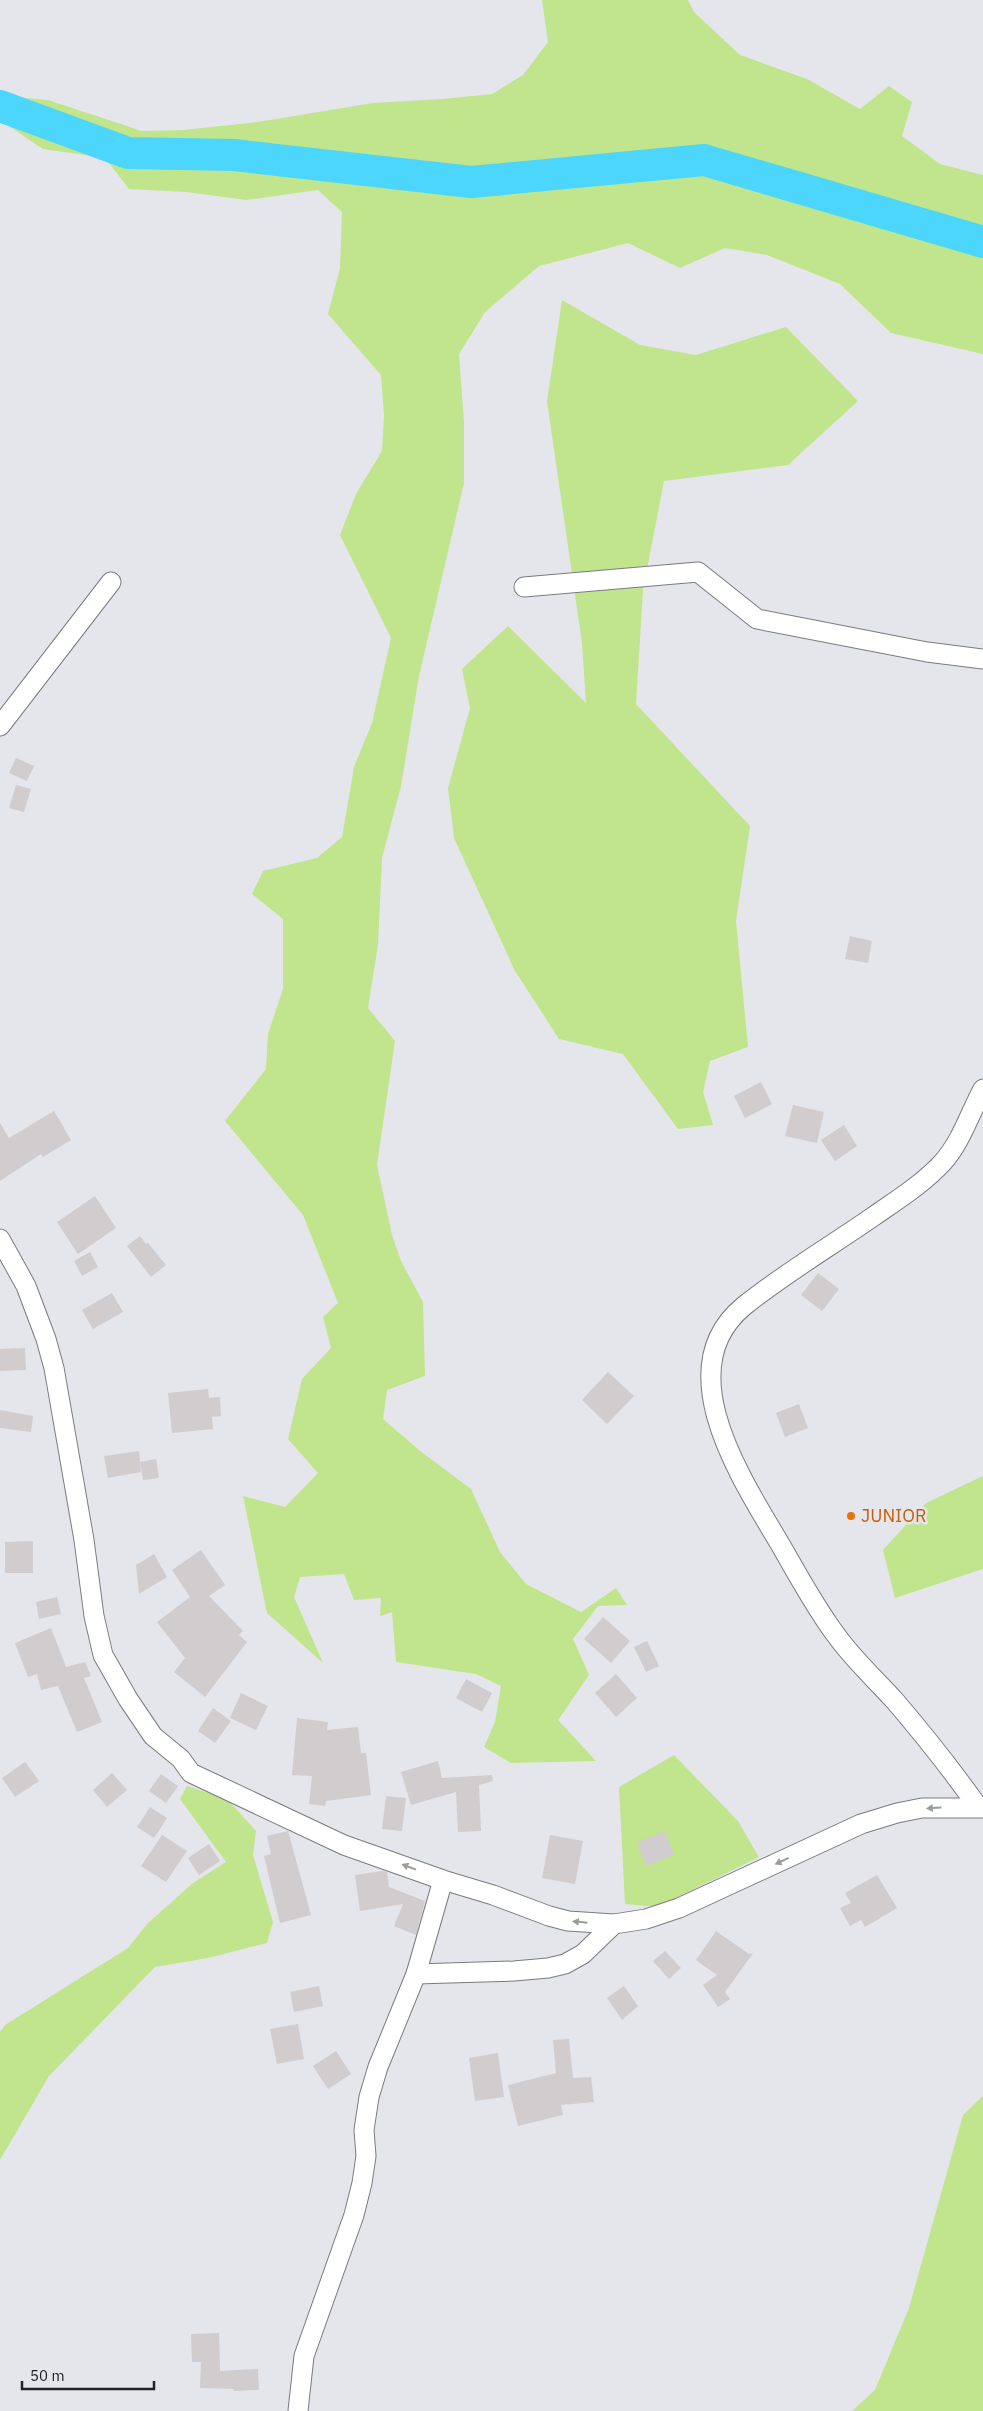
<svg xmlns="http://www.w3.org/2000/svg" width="983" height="2411" font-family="'IBM Plex Sans',sans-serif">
  <rect width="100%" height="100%" fill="#e4e6eb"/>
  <g fill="#c0e58c">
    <path d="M542 0H688L694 12 740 55 807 79 860 109 889 86 912 102 902 136 940 164 983 175V354L891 333 840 284 767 255 725 248 680 268 628 243 539 266 485 312 459 354 464 422V483L419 676 401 786 382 858 378 945 368 1008 395 1041 377 1165 392 1235 401 1261 423 1302 425 1376 387 1390 383 1419 419 1450 471 1489 500 1552 526 1584 581 1612 616 1588 627 1605 598 1606 573 1639 589 1675 558 1720 596 1761 511 1763 484 1747 495 1722 501 1686 476 1674 396 1662 392 1612 380 1616 381 1598 354 1600 344 1574 300 1577 294 1597 323 1663 267 1613 243 1496 285 1507 318 1473 288 1439 302 1379 331 1348 323 1317 338 1303 303 1215 225 1121 266 1069 268 1034 283 989V919L252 894 263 871 317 858 342 837 354 767 372 723 391 638 340 535 356 494 382 451 384 415 381 375 328 314 340 268 342 212 318 190 246 200 187 192 129 189 105 158 43 149 0 120V113L15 97 48 100 142 131 184 130 258 122 373 103 443 99 492 94 523 75 548 42Z"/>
    <path d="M562 300 640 345 696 355 786 327 858 401 788 465 664 481 643 590 636 704 750 826 736 921 748 1047 710 1061 703 1092 713 1125 678 1129 623 1054 559 1039 515 971 454 838 448 788 470 708 462 669 508 626 586 703 582 643 547 401Z"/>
    <path d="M983 1476V1569L895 1598 883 1550 926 1503Z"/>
    <path d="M674 1755 738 1821 759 1857 658 1907 625 1904 619 1787Z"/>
    <path d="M187 1786 227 1799 256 1831 253 1855 273 1922 267 1943 208 1958 155 1967 49 2076 0 2160V2032L5 2025 128 1948 147 1924 193 1883 226 1862 180 1799Z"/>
    <path d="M983 2096V2411H852L875 2390 909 2308 963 2115Z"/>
  </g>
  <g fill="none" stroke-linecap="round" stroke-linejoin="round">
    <path stroke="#4cd6fb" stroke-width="32" d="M0 106 128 153 234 155 471 182 704 160 983 242"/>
  </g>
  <g fill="#d1ccce">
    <path d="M16 758 34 766 27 781 9 773Z"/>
    <path d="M16 785 31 789 24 812 9 808Z"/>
    <path d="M850 936 872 941 868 963 845 959Z"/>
    <path d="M761 1082 772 1104 745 1118 734 1096Z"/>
    <path d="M793 1105 824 1112 817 1143 785 1136Z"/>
    <path d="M54 1111 71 1140 43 1157 41 1154 0 1181V1123L9 1138Z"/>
    <path d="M844 1125 857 1146 835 1161 821 1140Z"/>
    <path d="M95 1196 116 1228 78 1254 57 1222Z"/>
    <path d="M140 1236 146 1244 148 1243 166 1265 151 1277 127 1246Z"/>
    <path d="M90 1252 98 1267 82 1276 74 1261Z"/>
    <path d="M818 1273 839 1289 822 1311 801 1295Z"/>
    <path d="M112 1293 123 1312 93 1329 82 1310Z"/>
    <path d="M25 1348 26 1370 0 1371V1349Z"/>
    <path d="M608 1372 634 1396 607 1424 582 1400Z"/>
    <path d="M208 1389 209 1398 220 1397 221 1416 212 1417 213 1429 172 1433 168 1393Z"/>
    <path d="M799 1404 808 1428 785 1437 776 1413Z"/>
    <path d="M0 1410 33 1416 31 1432 0 1428Z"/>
    <path d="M139 1451 141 1472 108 1478 104 1456Z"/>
    <path d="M156 1459 159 1478 143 1480 140 1462Z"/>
    <path d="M33 1541V1573H5V1542Z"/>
    <path d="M201 1550 225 1585 209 1596 243 1631 239 1635 247 1642 205 1697 174 1672 185 1658 157 1622 190 1597 172 1570Z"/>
    <path d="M154 1554 167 1577 139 1594 136 1565Z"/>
    <path d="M57 1597 61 1614 39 1619 36 1602Z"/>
    <path d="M603 1617 630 1641 611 1663 584 1639Z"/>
    <path d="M51 1628 66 1667 85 1662 91 1676 84 1678 102 1722 77 1732 58 1686 41 1690 37 1674 28 1677 15 1643Z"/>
    <path d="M647 1641 659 1666 646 1672 634 1647Z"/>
    <path d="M616 1674 637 1698 616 1717 595 1693Z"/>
    <path d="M466 1679 492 1693 482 1712 456 1698Z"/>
    <path d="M241 1693 268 1706 256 1730 230 1718Z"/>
    <path d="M213 1708 231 1721 215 1743 198 1731Z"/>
    <path d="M297 1718 328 1722 327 1730 358 1727 361 1753H366L371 1795 326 1801 325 1806 309 1804 312 1776 292 1775Z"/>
    <path d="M438 1761 442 1778 492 1775 493 1781 479 1785 481 1831 458 1832 456 1792 411 1805 401 1772Z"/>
    <path d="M25 1762 39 1781 15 1797 2 1778Z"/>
    <path d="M112 1773 127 1790 107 1807 93 1790Z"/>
    <path d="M161 1774 178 1786 166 1803 149 1791Z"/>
    <path d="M386 1796 406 1798 402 1831 382 1829Z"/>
    <path d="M150 1807 167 1818 154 1838 137 1827Z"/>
    <path d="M288 1831 311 1915 280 1923 264 1856 271 1854 267 1836Z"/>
    <path d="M665 1831 674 1855 646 1866 637 1842Z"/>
    <path d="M162 1835 187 1851 166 1882 141 1866Z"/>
    <path d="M550 1835 583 1841 575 1884 542 1878Z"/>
    <path d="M209 1844 220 1861 199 1875 188 1858Z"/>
    <path d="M383 1871 387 1872 389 1887 425 1901 416 1935 394 1926 403 1904 360 1911 355 1875Z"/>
    <path d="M877 1875 897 1908 865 1927 861 1920 850 1926 840 1908 851 1903 845 1893Z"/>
    <path d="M716 1931 749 1954 753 1953 725 1992 730 1999 718 2007 703 1985 717 1975 696 1960Z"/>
    <path d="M665 1951 681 1968 669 1979 653 1961Z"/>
    <path d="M319 1986 323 2006 294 2012 290 1992Z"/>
    <path d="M624 1986 638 2006 622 2020 607 1998Z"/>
    <path d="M298 2024 304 2059 277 2064 270 2029Z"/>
    <path d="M569 2039 573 2078 591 2077 594 2102 561 2105 563 2115 518 2126 508 2085 556 2073 553 2040Z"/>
    <path d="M336 2051 351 2074 328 2089 313 2066Z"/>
    <path d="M498 2053 504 2097 475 2101 469 2058Z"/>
    <path d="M219 2333 220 2371 258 2369 259 2390 234 2391V2389L200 2388 201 2362H192L191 2334Z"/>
  </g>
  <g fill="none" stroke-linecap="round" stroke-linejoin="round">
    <defs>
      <g id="minor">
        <path d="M524 587 698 572 757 619 927 652 983 659"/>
        <path d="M0 726 111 582"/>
        <path d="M0 1239 26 1286 46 1339 54 1368 84 1540 94 1616 103 1655 128 1699 153 1736 181 1759 191 1773 344 1845 443 1880 493 1895 549 1916 568 1921 614 1924 646 1919 679 1908 861 1824 897 1813 922 1808H983"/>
        <path d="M978 1807C952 1770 924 1735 895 1701 875 1679 853 1659 836 1635 815 1607 798 1575 780 1544 743 1481 667 1369 744 1306 785 1273 831 1246 874 1216 897 1200 924 1183 943 1162 961 1142 970 1113 983 1089"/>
        <path d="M416 1974 514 1971 548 1968 565 1964 583 1954 614 1924"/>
        <path d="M298 2411 304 2356 354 2215 362 2183 366 2156 364 2130 369 2097 378 2067 416 1974 443 1880"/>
      </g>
    </defs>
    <use href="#minor" stroke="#7a7b80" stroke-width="21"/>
    <use href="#minor" stroke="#fff" stroke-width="19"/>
  </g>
  <defs><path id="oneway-solid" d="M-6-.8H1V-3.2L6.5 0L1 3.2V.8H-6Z" transform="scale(1.25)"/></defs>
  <g fill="#9b9c9c">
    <use href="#oneway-solid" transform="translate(934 1808) rotate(177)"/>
    <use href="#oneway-solid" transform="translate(782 1861) rotate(155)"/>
    <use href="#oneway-solid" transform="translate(409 1867) rotate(-159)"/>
    <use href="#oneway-solid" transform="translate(580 1922) rotate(-174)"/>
  </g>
  <circle fill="#e8710a" stroke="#e4e6eb" stroke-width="2" cx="851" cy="1516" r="5"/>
  <g text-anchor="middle" stroke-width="5" stroke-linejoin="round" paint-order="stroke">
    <g font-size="18" fill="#c56008" stroke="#e4e6eb" text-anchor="start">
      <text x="861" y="1522">JUNIOR</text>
    </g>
  </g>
  <path d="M22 2381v8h132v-8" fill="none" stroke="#212224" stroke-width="2.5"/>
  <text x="30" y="2381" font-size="15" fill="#212224" stroke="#e4e6eb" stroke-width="4" paint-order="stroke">50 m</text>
</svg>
